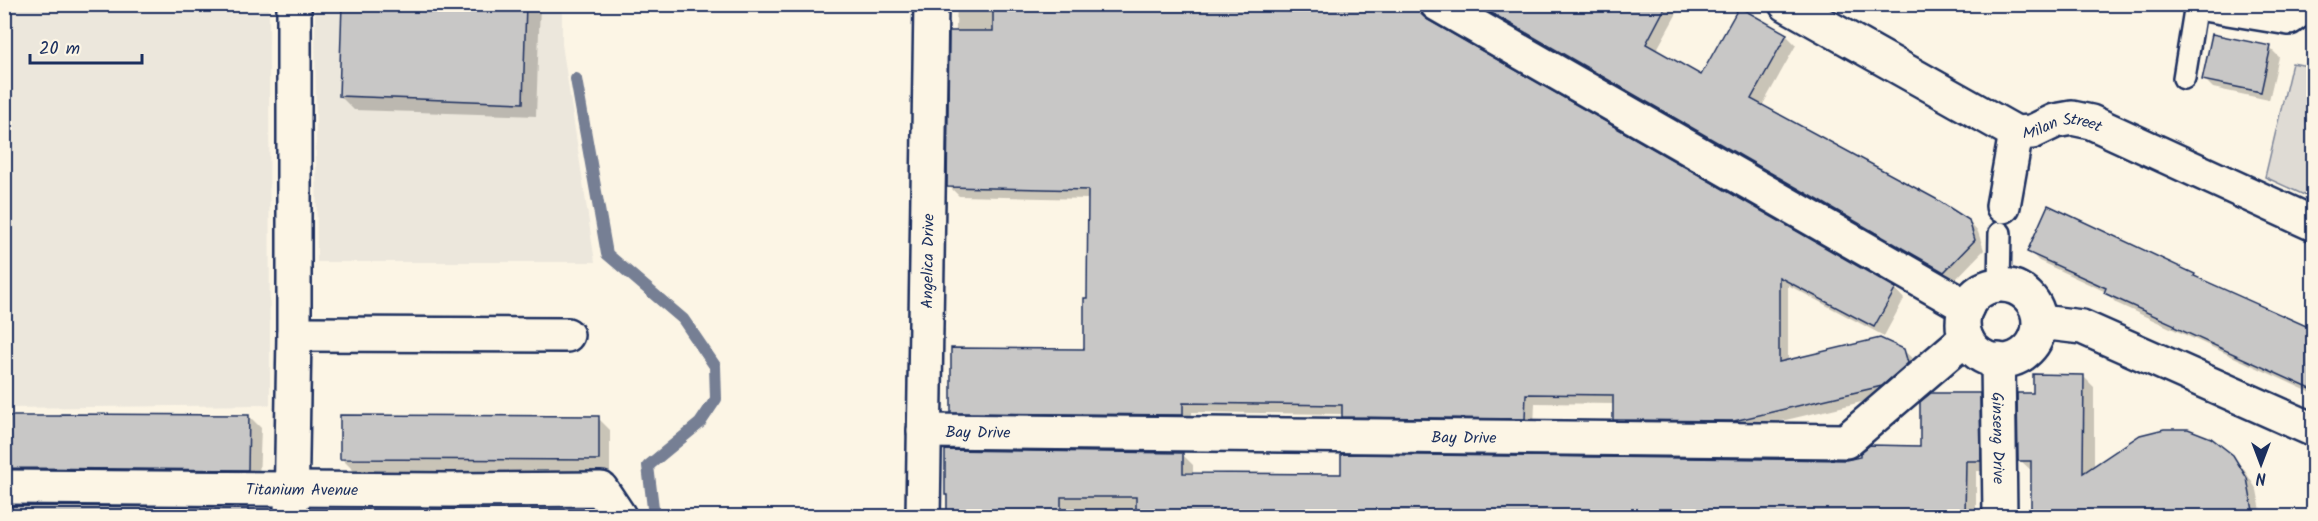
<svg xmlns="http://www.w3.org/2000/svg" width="2318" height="521" font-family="Kalam,sans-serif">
  <rect width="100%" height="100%" fill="#fcf5e5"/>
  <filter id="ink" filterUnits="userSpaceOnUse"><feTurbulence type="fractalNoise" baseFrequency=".0167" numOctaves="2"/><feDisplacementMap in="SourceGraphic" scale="12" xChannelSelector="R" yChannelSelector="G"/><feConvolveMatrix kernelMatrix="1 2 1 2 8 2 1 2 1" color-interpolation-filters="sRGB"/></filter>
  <g filter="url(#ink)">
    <g fill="#ece7dc">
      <path d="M4 5H269L270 405 5 408Z"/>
      <path d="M315 5H562V44L595 262H317Z"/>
    </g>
    <path fill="#dfdbd4" stroke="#7d8599" stroke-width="1.5" d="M2292 63 2313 67V199L2265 177Z"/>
    <g fill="#0003">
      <path d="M344 4H540L536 116 354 110 340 96Z"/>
      <path d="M957 4H1430L1427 14 1430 23 1895 289 1904 299 1884 336 1788 285V362L1903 350 1914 360 1917 373 1891 395 1744 430 1624 429 1615 419V404L1535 403 1534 428 1353 426 1343 414 1192 412V424L962 422 953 412 1085 350 1088 300 1089 199 959 196 949 186Z"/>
      <path d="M1471 4H1682L1656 51 1701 77 1739 9 1786 35 1796 45 1762 106 1968 221 1978 232 1984 250 1954 281Z"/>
      <path d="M2270 48 2279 57 2269 100 2213 88 2204 79Z"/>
      <path d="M2049 207 2195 275 2199 280 2314 331V394L2116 303 2106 292 2039 261 2029 251Z"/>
      <path d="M2083 376 2094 387V468L2232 456 2243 468 2257 490 2262 516H2033V472L2020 460 2034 394Z"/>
      <path d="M1979 394 1990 405 1991 471H1976V516H946V452L1182 454 1193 465V474L1343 475 1846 461 1921 447Z"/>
      <path d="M249 416 261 428 259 481 4 485V418Z"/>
      <path d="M598 418 610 430V472L354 471 342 459Z"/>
      <path d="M4 507 247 509 255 516H4Z"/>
    </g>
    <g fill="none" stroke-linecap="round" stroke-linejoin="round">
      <path stroke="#767f94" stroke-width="12" d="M576 79 607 254 683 319 715 366 716 399 700 423 648 466 654 516"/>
    </g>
    <g fill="#c8c7c6" stroke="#1b2f5e" stroke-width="1.5">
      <path d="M342 4H526L523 103 339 96Z"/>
      <path d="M993 4H1418L1421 14 1428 20 1896 288 1874 327 1779 277V362L1880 338 1904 349 1908 363 1882 386 1734 421 1613 420V395L1526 394 1525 419 1342 417V405L1183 403V415L951 413V348L1084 349V298H1087L1088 190 947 187 949 31H993Z"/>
      <path d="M1476 4H1667L1646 44 1701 75 1739 7 1787 34 1751 99 1936 199 1969 220 1975 240 1944 272Z"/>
      <path d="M2212 34 2271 46 2261 92 2202 80Z"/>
      <path d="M2048 205 2195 274 2194 276 2313 329V390L2174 327 2175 325 2104 293 2106 288 2027 252Z"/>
      <path d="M2033 374 2084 375 2083 473 2140 435 2164 429H2188L2211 438 2233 455 2247 478 2254 516H2031V461H2018L2017 393H2033Z"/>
      <path d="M1931 393H1980L1981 461H1966L1965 516H1136V497H1061V516H947V495H945V450L1183 453V473L1341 474V454L1846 460 1860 457V453L1870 445 1920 446V402Z"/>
      <path d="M61 414 249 415 248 470 4 468V416H61Z"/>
      <path d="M340 415 599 416V460L340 459Z"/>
      <path d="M4 506 248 507V516H4Z"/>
    </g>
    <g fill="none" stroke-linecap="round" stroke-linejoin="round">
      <defs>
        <g id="service">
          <path d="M2184 78 2196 4"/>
          <path d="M1999 285 2000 233"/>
        </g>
        <g id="minor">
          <path d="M1437 4 1967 307"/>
          <path id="s1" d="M1786 4 2016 133 2032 132 2055 121 2072 118 2091 122 2314 224"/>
          <path d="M2204 4 2289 18 2308 4"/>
          <path d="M2003 206 2016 133"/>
          <circle cx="2001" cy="323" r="38"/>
          <path d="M2040 322 2082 327 2314 430"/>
          <path d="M294 334 567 335"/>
          <path id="s2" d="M1998 360 2000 516"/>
          <path id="s3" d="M924 431 1846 441 1966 338"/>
          <path id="s4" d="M4 487 451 490 601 489 619 516"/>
          <path d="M291 516 294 334V4"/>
          <path id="s5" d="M923 516 931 4"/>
        </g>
      </defs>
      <use href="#service" stroke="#1b2f5e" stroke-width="26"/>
      <use href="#minor" stroke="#1b2f5e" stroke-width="38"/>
      <use href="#service" stroke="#fcf5e5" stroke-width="21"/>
      <use href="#minor" stroke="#fcf5e5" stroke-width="33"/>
    </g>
  </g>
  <g text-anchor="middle" stroke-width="5" stroke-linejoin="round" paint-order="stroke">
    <g font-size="16" fill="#1b2f5e" stroke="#fcf5e5">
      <text dy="6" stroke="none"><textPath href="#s1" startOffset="312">Milan Street</textPath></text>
      <text dy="6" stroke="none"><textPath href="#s5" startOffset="255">Angelica Drive</textPath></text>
      <text dy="6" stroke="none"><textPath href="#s3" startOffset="54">Bay Drive</textPath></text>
      <text dy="6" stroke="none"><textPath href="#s3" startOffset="540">Bay Drive</textPath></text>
      <text dy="6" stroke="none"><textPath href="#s2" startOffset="78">Ginseng Drive</textPath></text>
      <text dy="6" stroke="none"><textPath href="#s4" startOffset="298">Titanium Avenue</textPath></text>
    </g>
  </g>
  <rect width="2318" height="521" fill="none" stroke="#fcf5e5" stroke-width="24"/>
  <rect x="12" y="12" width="2294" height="497" fill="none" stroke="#1b2f5e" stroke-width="2" filter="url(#ink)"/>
  <g transform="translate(2261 464) rotate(180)" stroke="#fcf5e5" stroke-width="4.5" paint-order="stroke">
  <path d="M0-4.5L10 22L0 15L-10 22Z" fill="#1b2f5e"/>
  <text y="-9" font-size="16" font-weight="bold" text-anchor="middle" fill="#1b2f5e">N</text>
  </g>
  <path d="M30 54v9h112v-9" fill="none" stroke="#1b2f5e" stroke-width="3"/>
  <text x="39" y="54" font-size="18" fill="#1b2f5e" stroke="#fcf5e5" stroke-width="4.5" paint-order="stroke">20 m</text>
</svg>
